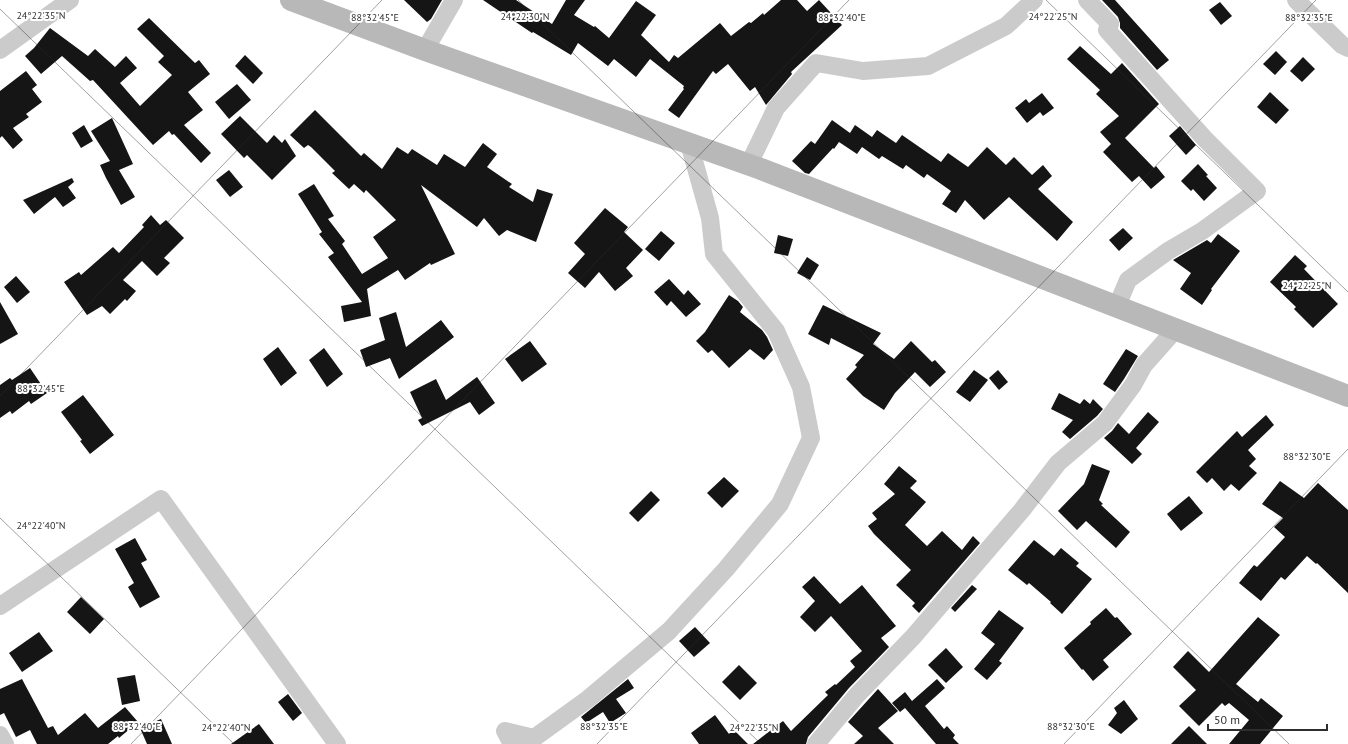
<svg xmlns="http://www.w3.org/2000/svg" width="1348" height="744" font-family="'PT Sans',sans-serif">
  <rect width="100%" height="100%" fill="#fff"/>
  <g fill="#151515">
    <path d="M404 0H442L431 19 427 22Z"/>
    <path d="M483 0H516L552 24 566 0H585L574 15 594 27 595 26 609 38 636 1 656 15 641 35 669 62 674 55 678 58 720 23 731 36 749 22 751 23 763 13 764 15 781 0H797L807 11 819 0 842 25 791 72 792 74 766 105 755 87 750 91 728 64 716 74 713 71 679 118 668 110 684 89 683 88 684 86 650 59 636 77 614 59 608 66 578 43 571 55 533 32 532 33Z"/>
    <path d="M1102 0H1115L1169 60 1157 70 1120 28V23L1118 17Z"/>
    <path d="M1220 2 1232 16 1221 25 1209 10Z"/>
    <path d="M149 18 195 63 199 60 210 74 188 92 203 110 184 125 211 153 201 163 174 134 172 135 169 131 153 145 93 80 90 81 62 56 41 74 25 56 34 48 50 28 88 56 95 49 115 67 126 56 137 68 120 83 140 106 172 75 158 62 164 56 137 29Z"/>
    <path d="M1080 46 1111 74 1122 63 1159 104 1125 138 1154 168 1156 166 1165 177 1151 189 1139 176 1132 182 1103 152 1111 144 1100 132 1119 116 1096 94 1100 90 1067 59Z"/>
    <path d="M1276 51 1287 62 1275 75 1263 64Z"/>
    <path d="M245 55 263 73 253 84 235 66Z"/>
    <path d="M1303 57 1315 69 1302 82 1290 71Z"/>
    <path d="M26 71 37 85 32 89 42 102 26 114 29 117 13 128 23 140 13 149 2 136 0 138V91Z"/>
    <path d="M237 84 251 100 229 119 215 102Z"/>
    <path d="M1270 92 1289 110 1276 124 1257 107Z"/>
    <path d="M1042 93 1054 108 1043 116 1040 112 1027 123 1015 108 1026 99 1029 103Z"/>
    <path d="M315 110 361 156 364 153 382 169 397 147 408 154 412 149 437 165 444 154 465 167 483 143 497 154 487 167 512 184 509 187 533 202 537 189 553 194 536 242 507 230 499 236 484 218 477 227 421 185 455 254 431 265 430 263 405 280 398 270 367 289 371 316 344 322 341 306 362 302 328 257 334 253 319 234 322 232 298 194 314 184 334 216 328 219 345 241 342 244 362 274 388 258 373 237 396 220 366 190 364 193 354 184 349 189 332 173 335 171 311 147 308 145 304 148 290 135Z"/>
    <path d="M240 116 267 143 274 135 282 143 285 139 296 156 272 180 247 155 244 158 221 134Z"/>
    <path d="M112 118 133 164 119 170 135 197 121 205 106 178 100 165 110 161 91 131Z"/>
    <path d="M832 120 850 133 855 125 872 137 877 130 896 143 902 135 941 162 948 153 968 167 987 147 1006 165 1014 157 1032 175 1043 165 1052 176 1038 189 1073 222 1057 241 1009 197 984 220 965 200 956 213 942 204 951 191 927 174 924 178 906 165 903 169 882 156 879 159 862 147 857 154 839 142 834 149 833 148 809 174 805 173 792 161 811 141 815 144Z"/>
    <path d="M84 125 93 141 81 148 72 133Z"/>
    <path d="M1180 126 1196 145 1186 155 1169 136Z"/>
    <path d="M1198 164 1208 175 1206 176 1217 188 1204 201 1193 189 1191 191 1181 181Z"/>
    <path d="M229 170 243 187 230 197 216 180Z"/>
    <path d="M72 178 74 182 68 187 76 198 63 207 55 197 34 214 23 200Z"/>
    <path d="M605 208 628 227 624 232 643 250 626 268 633 276 615 291 599 272 585 288 568 273 585 254 574 243Z"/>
    <path d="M151 215 160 225 166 220 184 238 164 258 170 263 157 276 142 261 123 280 136 291 127 301 125 299 110 314 102 306 87 315 64 282 79 272 81 275 113 247 119 253 144 227 142 225Z"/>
    <path d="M1123 228 1133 238 1119 251 1109 240Z"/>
    <path d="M661 231 675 243 659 261 645 249Z"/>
    <path d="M1218 234 1240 251 1211 289 1212 290 1202 305 1180 289 1191 273 1173 260 1207 240 1211 243Z"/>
    <path d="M778 235 793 239 788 256 774 253Z"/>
    <path d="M1295 255 1307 266 1304 269 1338 304 1313 328 1294 309 1296 307 1270 282Z"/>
    <path d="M807 257 819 265 810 280 797 273Z"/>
    <path d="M16 276 30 292 17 303 4 287Z"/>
    <path d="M669 279 684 295 688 290 701 304 686 317 671 301 667 306 654 292Z"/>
    <path d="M729 295 738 301 743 307 740 312 762 330 767 337 773 350 764 360 750 349 729 368 712 350 708 353 696 341 705 332Z"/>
    <path d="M0 302 18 334 0 344Z"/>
    <path d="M823 305 881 333 873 344 894 359 911 341 932 362 935 360 946 372 930 387 915 372 895 393 884 410 863 396 846 379 857 367 855 365 864 355 831 338 829 345 808 334Z"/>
    <path d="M396 312 406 347 441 320 454 337 399 379 390 358 366 367 360 350 385 340 379 318Z"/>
    <path d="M530 341 547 364 522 382 505 359Z"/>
    <path d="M278 347 297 373 281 386 263 359Z"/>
    <path d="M324 348 343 374 327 387 309 360Z"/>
    <path d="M1126 349 1138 356 1124 379 1115 392 1103 384Z"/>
    <path d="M30 368 47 393 31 404 29 401 12 414 10 411 0 418V385L10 378 12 380Z"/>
    <path d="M974 370 988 380 970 402 956 392Z"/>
    <path d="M998 370 1008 382 999 390 989 378Z"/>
    <path d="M477 377 495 403 479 415 470 402 422 426 418 420 422 418 410 392 436 379 446 400Z"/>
    <path d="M1059 393 1080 404 1084 399 1090 404 1093 399 1103 409 1097 416 1070 439 1062 432 1073 420 1051 409Z"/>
    <path d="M83 395 114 435 90 454 80 441 82 440 61 412Z"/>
    <path d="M1148 412 1159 422 1136 448 1142 454 1132 464 1104 438 1112 431 1118 423 1129 434Z"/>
    <path d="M1266 415 1274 425 1248 450 1256 459 1249 466 1257 473 1239 491 1231 484 1224 491 1212 478 1207 483 1196 472 1237 431 1242 437Z"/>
    <path d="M1092 464 1110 471 1099 500 1103 504 1101 505 1130 532 1116 548 1086 521 1077 530 1058 511 1084 484Z"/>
    <path d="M899 466 917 481 910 488 926 502 905 525 927 546 942 531 962 550 973 536 980 543 919 613 912 606 915 603 896 585 911 570 874 534 868 526 877 519 872 513 895 494 884 484Z"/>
    <path d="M724 477 739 491 722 508 707 493Z"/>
    <path d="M1280 481 1304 498 1318 483 1348 510V593L1317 563 1316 564 1307 556 1285 580 1281 577 1261 601 1239 583 1254 565 1257 567 1285 537 1274 527 1283 518 1262 504Z"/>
    <path d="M651 491 660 500 638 522 629 513Z"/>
    <path d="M1189 496 1203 513 1181 531 1167 514Z"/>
    <path d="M135 538 147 560 141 563 160 597 140 608 128 587 134 583 115 549Z"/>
    <path d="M1034 540 1054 556 1061 548 1079 563 1076 566 1092 579 1062 614 1050 603 1051 602 1029 583 1027 585 1008 570Z"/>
    <path d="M814 576 840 604 862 585 896 626 881 638 889 647 849 688 808 737 806 744H753L783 721 791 731 828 695 825 692 835 684 836 685 855 667 850 661 862 651 831 616 815 632 800 617 815 601 802 587Z"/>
    <path d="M972 585 977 589 955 612 951 608Z"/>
    <path d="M81 597 104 619 90 634 67 612Z"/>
    <path d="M1106 608 1115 618 1117 617 1132 634 1103 660 1109 667 1093 681 1083 669 1082 670 1064 648 1091 624 1090 622Z"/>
    <path d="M999 610 1024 628 999 661 1002 663 987 680 974 669 995 644 981 633Z"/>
    <path d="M1258 617 1280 635 1236 684 1258 702 1261 698 1283 716 1260 744H1229L1249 720 1229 703 1225 706 1222 703 1199 726 1179 706 1196 690 1173 667 1188 651 1209 672Z"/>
    <path d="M695 627 710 643 694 657 679 641Z"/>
    <path d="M39 632 53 651 22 672 9 653Z"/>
    <path d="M946 648 963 667 946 683 928 665Z"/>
    <path d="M739 665 757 683 740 700 722 682Z"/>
    <path d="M135 675 140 701 122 705 117 678Z"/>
    <path d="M22 679 48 728 53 726 58 735 85 713 98 728 125 707 138 722 119 738 118 736 108 744H37L30 730 16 737 4 713 0 715V689Z"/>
    <path d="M628 679 634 688 616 699 626 713 610 723 603 712 586 723 581 717Z"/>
    <path d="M937 679 945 688 925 706 944 729 947 726 955 735 953 738 959 744H936L905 708 900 712 892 703 905 692 912 701Z"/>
    <path d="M878 689 898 711 878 728 894 744H854L863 736 848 722Z"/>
    <path d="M288 694 302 713 293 721 278 702Z"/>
    <path d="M1124 700 1138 719 1121 734 1108 725 1117 713 1114 708Z"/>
    <path d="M715 715 729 734 733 729 748 744H699L691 733Z"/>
    <path d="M161 719 172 744H147L140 728Z"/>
    <path d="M259 724 274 744H231Z"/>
    <path d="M1189 726 1207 744H1171Z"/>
  </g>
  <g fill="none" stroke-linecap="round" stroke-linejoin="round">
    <g stroke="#cbcbcb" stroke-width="18">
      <path d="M1087 0 1110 24 1107 30 1204 138 1257 191 1202 231 1168 251 1128 280 1117 306"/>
      <path d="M1296 0 1342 45 1348 48"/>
      <path d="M0 50 70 0"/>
      <path d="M425 50 454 0"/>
      <path d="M749 164 776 108 816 63 863 71 928 66 1006 26 1034 0"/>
      <path d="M0 606 161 499 337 744"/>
      <path d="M0 735 5 744"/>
      <path d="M512 744 505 731 534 738 588 699 669 631 726 569 780 504 811 438 801 387 776 331 714 254 710 218 689 143"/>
      <path d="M816 744 857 695 913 637 1022 510 1058 463 1105 423 1133 385 1144 365 1176 329"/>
    </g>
    <path stroke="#b8b8b8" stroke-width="22" d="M291 0 425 50 761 169 1348 396"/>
  </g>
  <path fill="none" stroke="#2e2e2e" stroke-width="1" stroke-opacity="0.45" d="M518 0 1289 744M1046 0 1348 292M0 9 761 744M0 396 382 0M0 518 234 744M131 744 849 0M597 744 1316 0M1064 744 1348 449"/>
  <g font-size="10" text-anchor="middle" fill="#2e2e2e" stroke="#fff" stroke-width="4" stroke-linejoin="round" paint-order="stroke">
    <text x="41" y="19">24°22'35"N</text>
    <text x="525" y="20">24°22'30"N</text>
    <text x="1053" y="20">24°22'25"N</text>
    <text x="375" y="21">88°32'45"E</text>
    <text x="842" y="21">88°32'40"E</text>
    <text x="1309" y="21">88°32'35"E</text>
    <text x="1307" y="289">24°22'25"N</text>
    <text x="41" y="392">88°32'45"E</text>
    <text x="1307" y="460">88°32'30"E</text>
    <text x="41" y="529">24°22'40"N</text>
    <text x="137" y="730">88°32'40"E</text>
    <text x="604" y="730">88°32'35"E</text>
    <text x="1071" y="730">88°32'30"E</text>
    <text x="226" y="731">24°22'40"N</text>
    <text x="754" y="731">24°22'35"N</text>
  </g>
  <path d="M1208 724v6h119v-6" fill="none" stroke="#2e2e2e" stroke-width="2"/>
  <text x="1214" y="724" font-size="12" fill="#2e2e2e" stroke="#ffffff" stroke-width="3" paint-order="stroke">50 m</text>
</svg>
